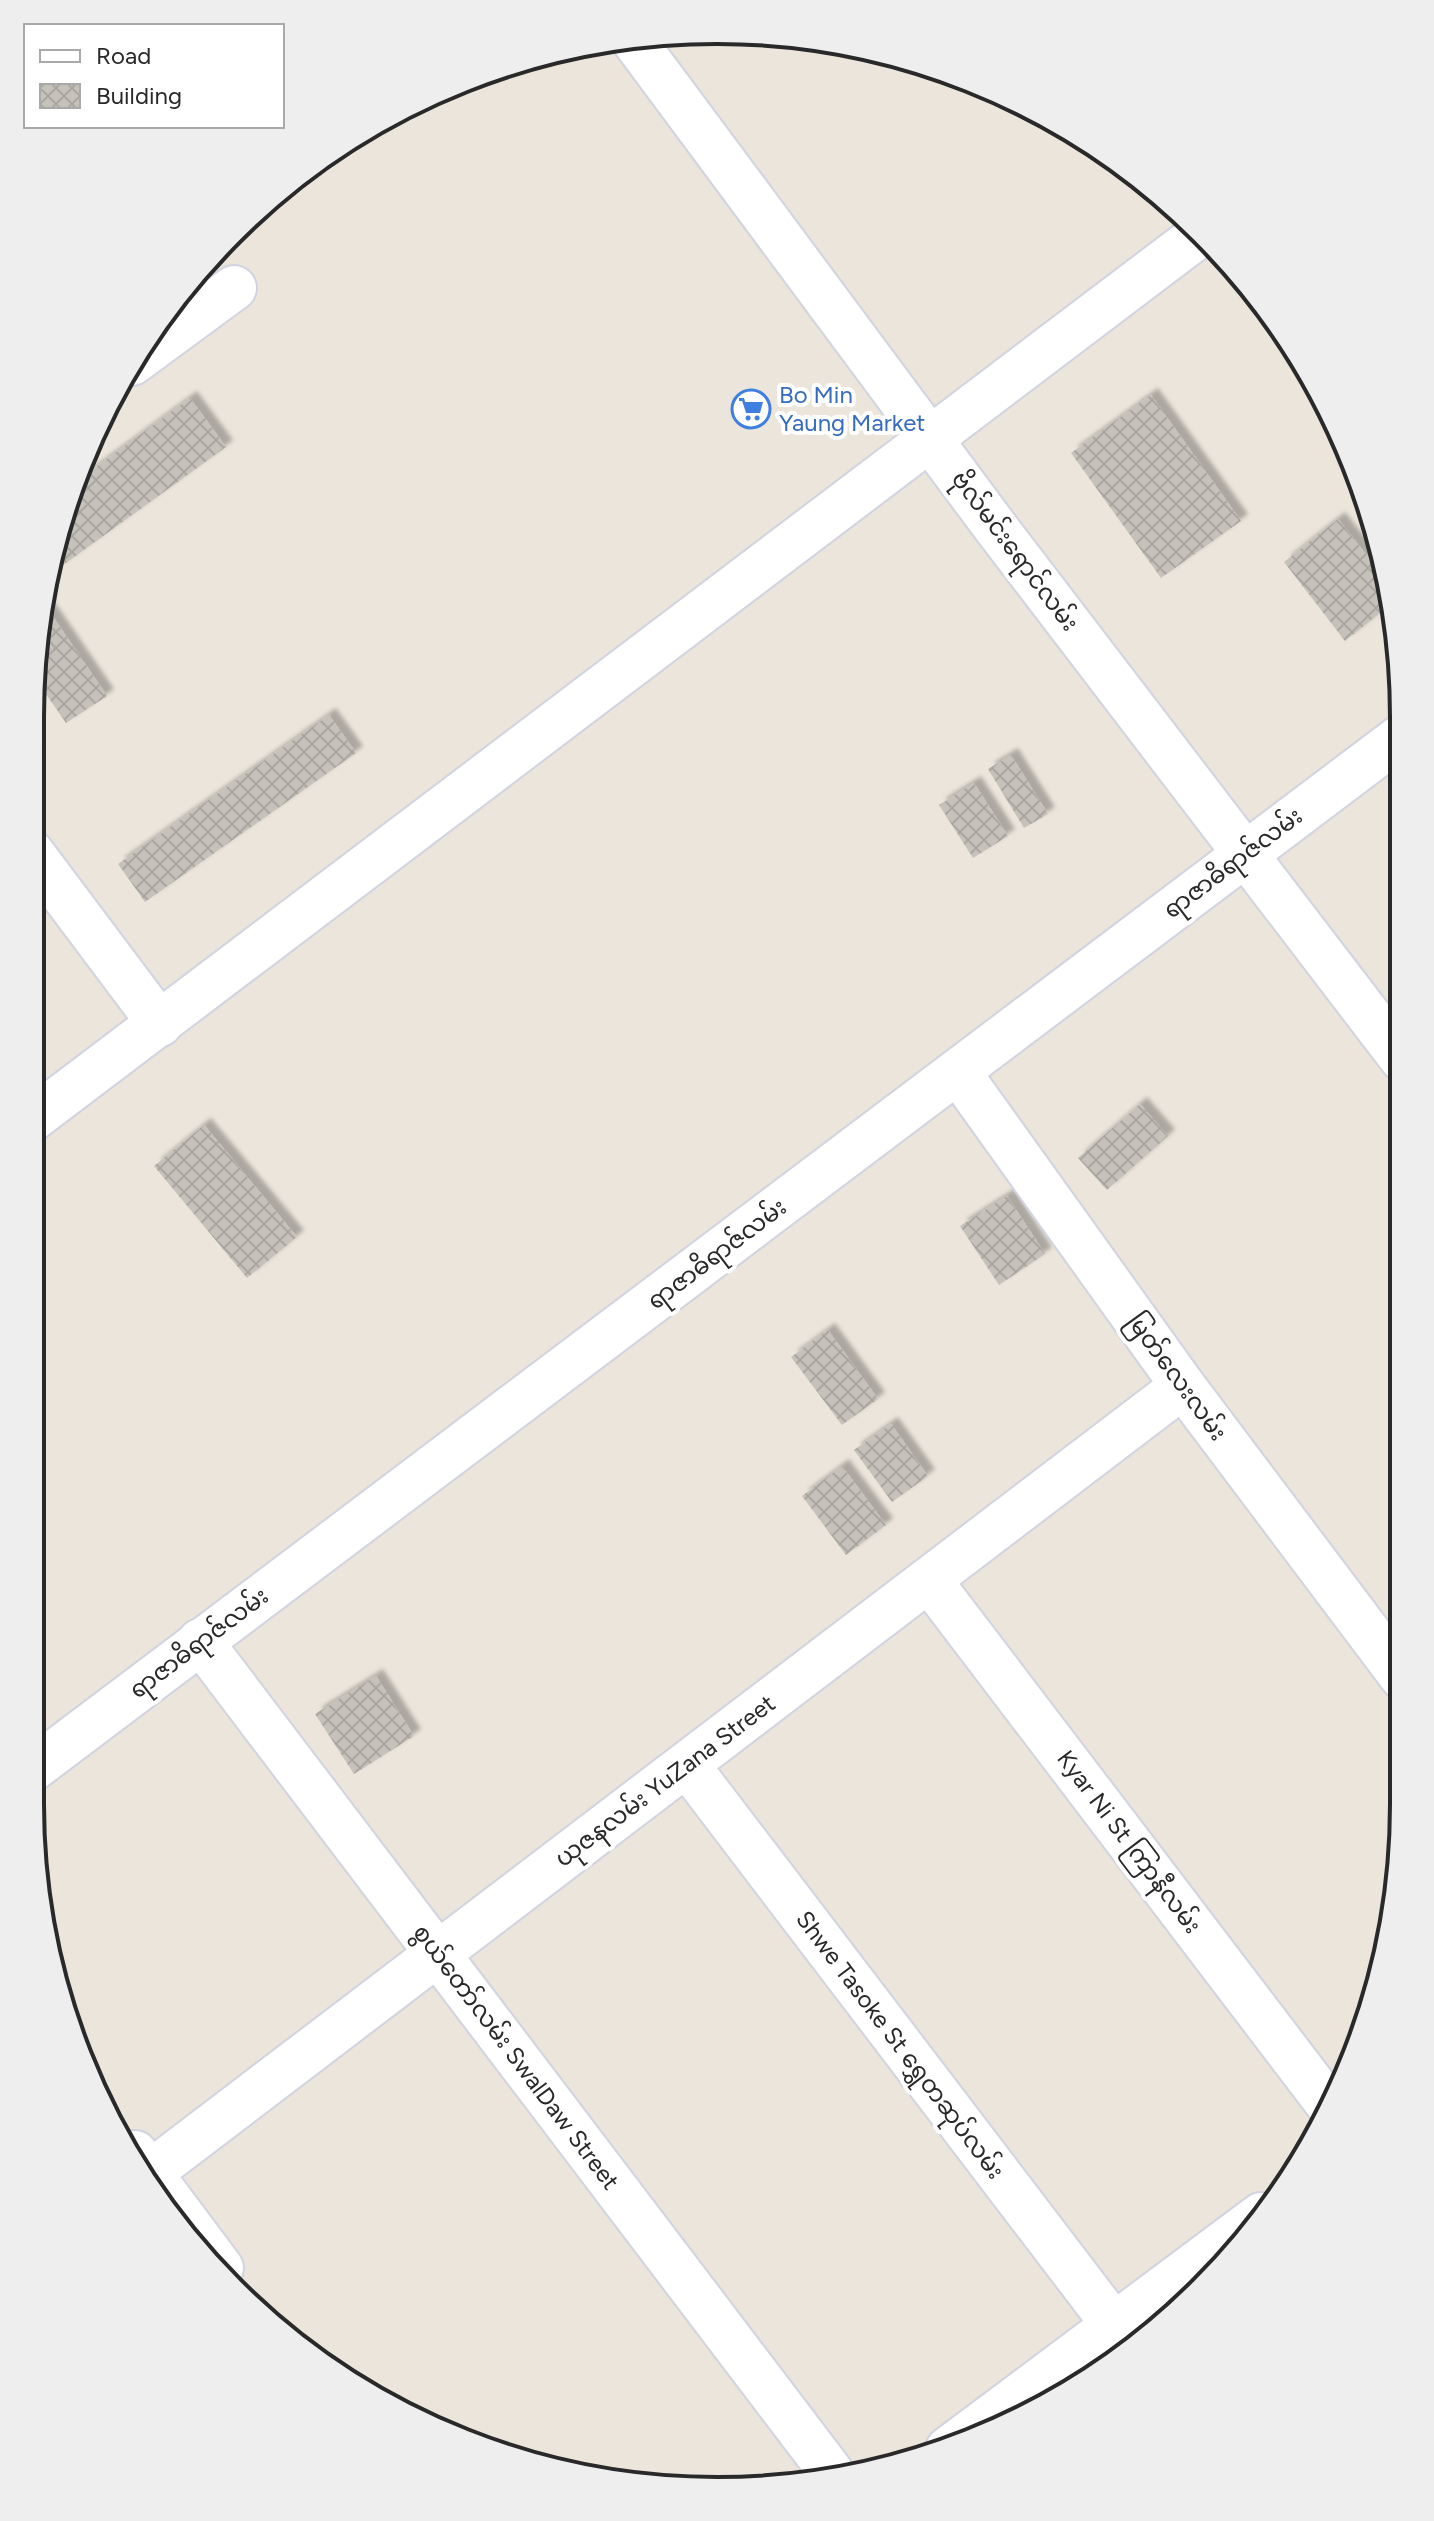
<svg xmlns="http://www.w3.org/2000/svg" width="1434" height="2521" font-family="Figtree,'Noto Sans Myanmar',sans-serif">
  <defs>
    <pattern id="building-cross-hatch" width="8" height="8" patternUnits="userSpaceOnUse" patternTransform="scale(2)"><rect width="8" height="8" fill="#c6c2bb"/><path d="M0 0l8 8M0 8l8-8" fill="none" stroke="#aaa7a1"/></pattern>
    <filter id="shadow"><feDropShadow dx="7" dy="-7" stdDeviation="2" flood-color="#0004"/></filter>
  </defs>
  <rect width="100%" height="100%" fill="#ebe5db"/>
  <g fill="url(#building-cross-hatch)" filter="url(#shadow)">
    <path d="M1151 395 1241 521 1161 578 1071 453Z"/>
    <path d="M190 398 226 447 59 568 53 561 66 497 73 484Z"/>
    <path d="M1338 519 1384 577 1389 606 1345 641 1284 562Z"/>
    <path d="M45 605 107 696 66 723 32 674Z"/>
    <path d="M329 715 356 753 145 902 118 864Z"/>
    <path d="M1011 755 1048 814 1024 828 988 769Z"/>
    <path d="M974 783 1008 836 973 858 939 805Z"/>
    <path d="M1140 1104 1168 1136 1107 1190 1078 1158Z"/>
    <path d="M204 1125 297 1237 247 1278 154 1166Z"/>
    <path d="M1007 1196 1045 1254 999 1285 960 1226Z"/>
    <path d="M828 1330 878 1399 842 1425 791 1357Z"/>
    <path d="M891 1424 928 1476 892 1502 854 1450Z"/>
    <path d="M842 1466 886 1525 846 1555 802 1496Z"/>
    <path d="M376 1676 414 1736 354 1774 315 1714Z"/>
  </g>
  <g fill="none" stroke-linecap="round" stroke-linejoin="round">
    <defs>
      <g id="minor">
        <path d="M632 38 996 528 1402 1059"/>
        <path d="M132 363 234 288"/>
        <path d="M31 852 160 1024"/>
        <path d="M958 1072 1183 1386 1402 1677"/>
        <path d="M31 1120 1203 232"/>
        <path d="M929 1580 1328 2104"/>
        <path d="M200 1641 831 2472"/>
        <path d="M687 1765 1114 2325"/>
        <path d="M30 1771 1402 736"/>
        <path d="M135 2153 221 2268"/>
        <path d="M147 2175 1183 1386"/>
        <path d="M948 2449 1261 2215"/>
      </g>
    </defs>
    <use href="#minor" stroke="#d1d3e1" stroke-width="48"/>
    <use href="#minor" stroke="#fff" stroke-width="44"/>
  </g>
  <defs>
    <symbol id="supermarket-ring" viewBox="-11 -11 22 22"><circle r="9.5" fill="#fff" stroke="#3f7fe0" stroke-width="1.5"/><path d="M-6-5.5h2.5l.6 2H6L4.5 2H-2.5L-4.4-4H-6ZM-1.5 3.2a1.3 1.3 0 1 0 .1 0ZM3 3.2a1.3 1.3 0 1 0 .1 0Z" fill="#3f7fe0"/></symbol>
  </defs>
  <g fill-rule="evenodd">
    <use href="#supermarket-ring" x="729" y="387" width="44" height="44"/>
  </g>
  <g text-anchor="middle" stroke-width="8" stroke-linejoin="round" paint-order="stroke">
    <g font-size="24" fill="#366cbe" stroke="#fff" text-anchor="start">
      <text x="779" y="403">Bo Min<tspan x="779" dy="28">Yaung Market</tspan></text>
    </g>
    <g font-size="24" fill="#292929" stroke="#fff">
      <text transform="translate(1015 551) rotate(53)" y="8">ဗိုလ်မင်းရောင်လမ်း</text>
      <text transform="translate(1233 863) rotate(-37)" y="8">ရာဇာဓိရာဇ်လမ်း</text>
      <text transform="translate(717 1254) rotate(-37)" y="8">ရာဇာဓိရာဇ်လမ်း</text>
      <text transform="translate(1177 1377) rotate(54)" y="8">မြတ်လေးလမ်း</text>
      <text transform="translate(199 1643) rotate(-37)" y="8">ရာဇာဓိရာဇ်လမ်း</text>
      <text transform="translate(665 1781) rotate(-37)" y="8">ယုဇနလမ်း YuZana Street</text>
      <text transform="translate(1129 1842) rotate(53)" y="8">Kyar Ni St ကြာနီလမ်း</text>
      <text transform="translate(900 2045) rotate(53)" y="8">Shwe Tasoke St ရွှေတဆုပ်လမ်း</text>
      <text transform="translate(516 2057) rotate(53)" y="8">စွယ်တော်လမ်း SwalDaw Street</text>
    </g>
  </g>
  <path d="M0 0H1434V2521H0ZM717 44H717A673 673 0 0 1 1390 717V1804A673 673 0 0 1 717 2477H717A673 673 0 0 1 44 1804V717A673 673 0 0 1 717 44Z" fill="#eee" fill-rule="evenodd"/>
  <path fill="none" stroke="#292929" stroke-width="4" d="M717 44H717A673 673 0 0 1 1390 717V1804A673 673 0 0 1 717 2477H717A673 673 0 0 1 44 1804V717A673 673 0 0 1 717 44Z"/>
  <rect x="24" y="24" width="260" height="104" fill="#ffffff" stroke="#a9a9a9" stroke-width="2"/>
  <rect x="40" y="50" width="40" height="12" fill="#ffffff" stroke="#a9a9a9" stroke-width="2"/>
  <text x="96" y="64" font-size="24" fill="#292929">Road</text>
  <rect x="40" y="84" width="40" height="24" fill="url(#building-cross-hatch)" stroke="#a9a9a9" stroke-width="2"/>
  <text x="96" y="104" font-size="24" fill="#292929">Building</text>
</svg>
